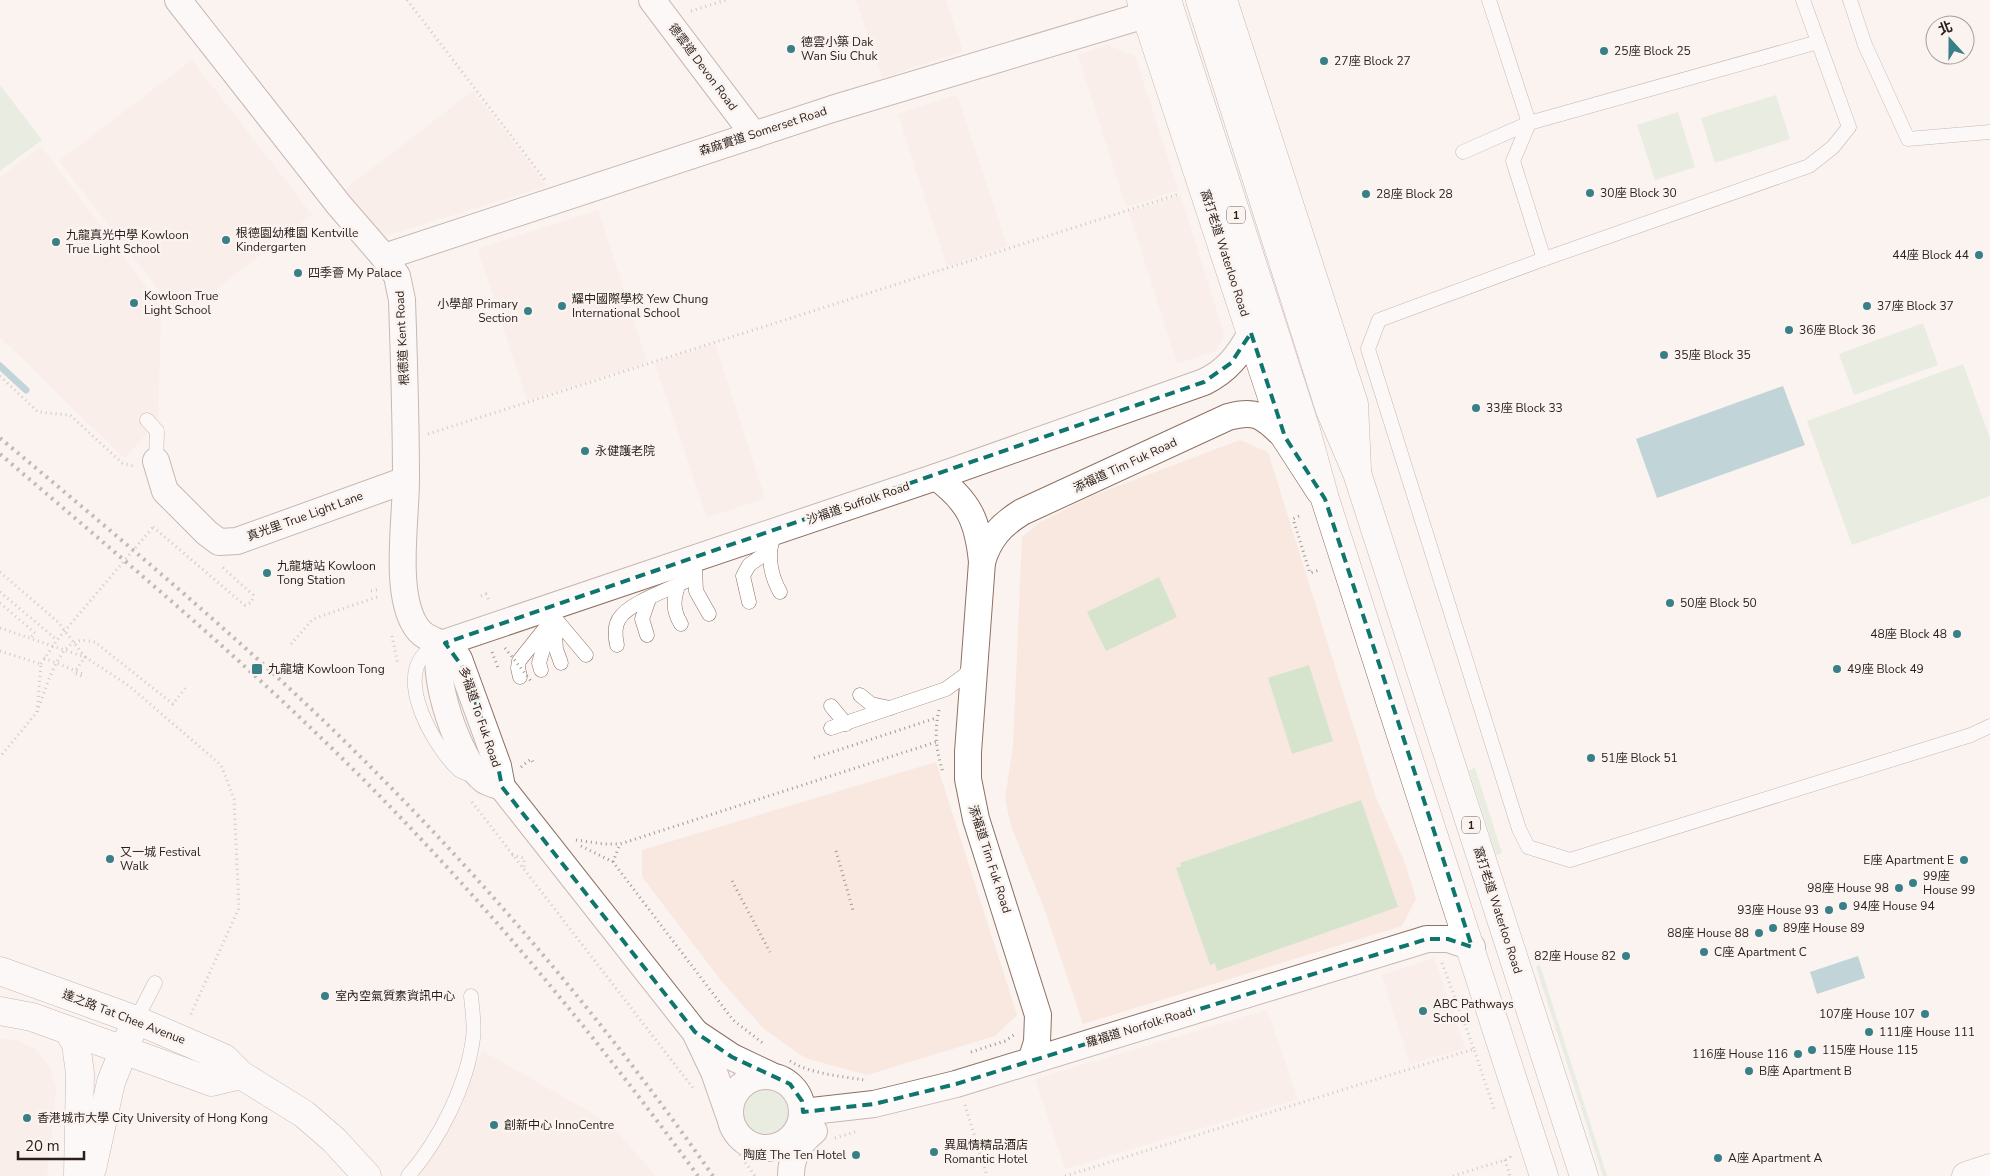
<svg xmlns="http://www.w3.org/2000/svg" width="1990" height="1176" font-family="'Nunito Sans','Noto Sans TC',sans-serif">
  <rect width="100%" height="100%" fill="#faf3f0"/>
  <g fill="#f9e8e0">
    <path d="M856 0H946L963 51 882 78Z"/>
    <path d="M1107 45 1135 56 1178 190 1126 207 1078 55Z"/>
    <path d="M192 60 312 215 180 317 59 161Z"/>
    <path d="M473 91 547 186 382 237 344 190Z"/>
    <path d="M957 95 1007 246 947 266 898 114Z"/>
    <path d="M41 146 161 307 158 422 124 458 0 337V177Z"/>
    <path d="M1180 195 1224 334 1216 351 1177 363 1129 212Z"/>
    <path d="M598 210 647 362 527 400 478 249Z"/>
    <path d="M715 344 765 498 707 518 655 363Z"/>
    <path d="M1240 440 1268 452 1375 795 1405 863 1416 899 1402 926 1083 1024 1044 908 1011 826 1005 799 1013 746 1022 537 1039 523 1089 497Z"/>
    <path d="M936 762 1017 1015 995 1036 867 1075 805 1058 764 1029 723 983 642 877V850Z"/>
    <path d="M1434 958 1465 1048 1410 1064 1382 975Z"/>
    <path d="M1267 1010 1298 1099 1065 1169 1035 1079Z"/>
    <path d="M0 1039 17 1040 36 1050 49 1066 56 1089 47 1176H0Z"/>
    <path d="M482 1051 609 1123 656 1176H418Z"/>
  </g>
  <g fill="#d6e4ce">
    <path d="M0 85 42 140 0 171Z"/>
    <path d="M1776 95 1790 139 1715 163 1701 118Z"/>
    <path d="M1678 112 1695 167 1655 180 1637 125Z"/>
    <path d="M1923 323 1938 365 1854 395 1839 354Z"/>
    <path d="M1963 364 1990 438V496L1852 545 1807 421Z"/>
    <path d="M1159 577 1177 617 1106 651 1087 612Z"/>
    <path d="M1309 665 1333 741 1292 754 1268 678Z"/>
    <path d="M1475 768 1502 853 1496 855 1469 770Z"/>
    <path d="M1361 800 1398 907 1217 971 1215 963 1210 965 1176 868 1181 866 1180 863Z"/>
    <path d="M1540 965 1607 1176H1603L1536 967Z"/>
    <circle cx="765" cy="1112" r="28"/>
  </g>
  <g fill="#7db0b9">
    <path d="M1783 386 1805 445 1657 498 1636 439Z"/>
    <path d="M1858 956 1865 978 1817 994 1810 972Z"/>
  </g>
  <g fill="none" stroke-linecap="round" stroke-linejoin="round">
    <path stroke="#7db0b9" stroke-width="7" d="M0 366 26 390"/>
    <defs>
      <g id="service">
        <path d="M1489 0 1529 123 1513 161 1544 259"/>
        <path d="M1803 0 1849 127 1833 147 1809 166 1544 259 1379 320 1368 349 1519 829 1528 847 1570 860 1971 735 1990 726"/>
        <path d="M1850 0 1865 45 1908 139 1990 132"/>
        <path d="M1463 152 1529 123 1818 42"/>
        <path d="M147 420 157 431 156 461"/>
        <path d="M772 542C767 558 772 578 780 592"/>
        <path d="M695 569 696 591 709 614"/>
        <path d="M678 586C673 601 673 611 681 624"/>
        <path d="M749 602 743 576 749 565 770 550"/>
        <path d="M552 611 554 617 586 655"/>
        <path d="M554 623 556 649 561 663"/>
        <path d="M647 635 642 619 649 599"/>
        <path d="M441 644C385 663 432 745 459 770 463 773 469 774 473 776"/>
        <path d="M617 645C615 636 614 627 619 619 630 601 675 588 694 577"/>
        <path d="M541 670 539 663 548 632"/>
        <path d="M520 677 518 668 519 661 554 617"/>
        <path d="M860 695 871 704 890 708"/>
        <path d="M831 706 846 724"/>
        <path d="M831 728 946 689 965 675 971 665"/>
        <path d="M136 1020 155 983"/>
        <path d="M408 1176C439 1141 467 1085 473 1038 475 1025 472 1009 471 996"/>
      </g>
      <g id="minor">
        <path d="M178 0 339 205 384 257 397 276 402 300C404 359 406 419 406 479 406 520 394 591 415 625 426 644 446 638 459 659L498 766 502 787 695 1032 714 1072 729 1115"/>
        <path d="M652 0 754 135"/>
        <path d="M384 257 832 109 1145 15"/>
        <path d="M156 461 165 491 207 533 219 542 237 541 406 480"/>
        <path d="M936 477C969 501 978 521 982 562L968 752V779L976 819 1038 1015 1037 1042 1031 1061"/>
        <path d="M982 562C989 538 1001 525 1022 512L1228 417C1258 409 1264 417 1285 437"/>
        <path d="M502 787C496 785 488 783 484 780 459 762 429 672 441 644L936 477 1204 382C1227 371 1239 355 1251 333"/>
        <path d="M696 1033 732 1057 770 1075"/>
        <circle cx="766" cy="1112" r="36"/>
        <path d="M803 1112 874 1104 956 1084 1427 939H1448L1472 947"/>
        <path d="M791 1176C791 1156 799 1143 814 1131"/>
      </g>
      <g id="tertiary">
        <path d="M69 1032 76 1044 80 1073 78 1175"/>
        <path d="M86 1176 92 1169 111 1082 136 1020"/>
        <path d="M1966 1176 1990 1168"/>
      </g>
      <g id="secondary">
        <path d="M0 971 136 1020 224 1058 241 1075 304 1114 334 1140 367 1176"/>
        <path d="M0 1011 32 1017 212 1082 241 1075"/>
      </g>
      <g id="primary">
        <path d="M1141 0 1285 437 1320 491"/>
        <path d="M1223 0 1354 404 1357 470"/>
      </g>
      <g id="trunk">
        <path d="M1167 0 1306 430 1325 499 1390 701 1544 1176"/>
        <path d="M1200 0 1330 410 1357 473 1584 1176"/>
      </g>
    </defs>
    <use href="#service" stroke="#8e7061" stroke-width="15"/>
    <use href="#minor" stroke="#8e7061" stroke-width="28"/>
    <use href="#tertiary" stroke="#8e7061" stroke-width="29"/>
    <use href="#secondary" stroke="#8e7061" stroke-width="29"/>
    <use href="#primary" stroke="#8e7061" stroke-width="29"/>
    <use href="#trunk" stroke="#8e7061" stroke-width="29"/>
    <g stroke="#a09793" stroke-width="3" stroke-dasharray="1 4" stroke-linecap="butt">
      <path d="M407 0 545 180"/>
      <path d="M691 11 726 0"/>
      <path d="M0 376 38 412 70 415 122 463 133 466"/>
      <path d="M428 434 1179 194"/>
      <path d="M1299 516 1293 519 1310 573 1319 570"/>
      <path d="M153 527 241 602 245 605 252 602 253 595 221 566"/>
      <path d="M0 572 58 622 85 657 74 673"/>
      <path d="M371 591 380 589"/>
      <path d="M0 592 57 640"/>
      <path d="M481 596 486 594 490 603"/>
      <path d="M0 603 35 633 30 638"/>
      <path d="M0 628 85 657 128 685 221 765 234 799 239 908 190 1016"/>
      <path d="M392 636 398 665"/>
      <path d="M291 644 313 619 380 596"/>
      <path d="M0 651 41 664 37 712 0 757"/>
      <path d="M492 652 498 668"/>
      <path d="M939 710C934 731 936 751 943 772"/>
      <path d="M37 712C44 694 56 649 76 642 82 639 89 641 95 642L173 704 186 687"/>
      <path d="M814 758 936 718"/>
      <path d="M521 767 531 759 535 765"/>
      <path d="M472 802 693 1088"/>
      <path d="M576 840 604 844H620L936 742"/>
      <path d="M581 846 613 862 733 1020 764 1044"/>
      <path d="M836 851 853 910"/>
      <path d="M512 855 524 858V870"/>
      <path d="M613 862 620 844"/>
      <path d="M732 881 770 952"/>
      <path d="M1442 963 1474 1049"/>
      <path d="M971 1052 1005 1041 1014 1035"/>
      <path d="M790 1061C810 1074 841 1076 864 1080"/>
      <path d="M965 1105 987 1176"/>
      <path d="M728 1138 755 1176"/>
      <path d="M835 1138 858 1131"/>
      <path d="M1505 1160 1510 1176"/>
      <path d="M1065 1176 1474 1049 1495 1112"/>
      <path d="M1453 1176 1505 1160 1510 1157 1509 1153"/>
    </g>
    <use href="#service" stroke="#fff" stroke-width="14"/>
    <use href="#minor" stroke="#fff" stroke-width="26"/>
    <use href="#tertiary" stroke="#fff" stroke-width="28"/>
    <use href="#secondary" stroke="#fff" stroke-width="28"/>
    <use href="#primary" stroke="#fff" stroke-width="28"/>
    <use href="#trunk" stroke="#fff" stroke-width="28"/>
    <g stroke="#807671" stroke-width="4" stroke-dasharray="2.5 5" stroke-linecap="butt">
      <path d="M0 438C111 531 223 624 327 724 470 862 600 1014 713 1176"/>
      <path d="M0 454C106 545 214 635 315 732 457 868 582 1017 698 1176"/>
    </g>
    <g stroke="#a09793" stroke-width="3" stroke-dasharray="1 4" stroke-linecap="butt">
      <path d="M505 648 531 681"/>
      <path d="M44 658 83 674 82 676 74 673"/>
      <path d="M41 664 57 640 153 527"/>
    </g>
  </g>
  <path d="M0 0H1990V1176H0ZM1251 333 1285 437 1325 499 1472 947 1448 939H1427L956 1084 874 1104 803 1112 802 1101 790 1084 732 1057 695 1032 502 787 498 766 464 669 445 643 1204 382 1231 363Z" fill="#faf3f0" fill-opacity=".55" fill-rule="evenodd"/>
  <path fill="none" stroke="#0f766e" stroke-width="4" stroke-dasharray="10 6" stroke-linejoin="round" d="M1251 333 1285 437 1325 499 1472 947 1448 939H1427L956 1084 874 1104 803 1112 802 1101 790 1084 732 1057 695 1032 502 787 498 766 464 669 445 643 1204 382 1231 363Z"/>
  <g fill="#387f88" stroke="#faf3f0" stroke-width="2">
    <circle cx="791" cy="49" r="5"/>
    <circle cx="1604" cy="51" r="5"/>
    <circle cx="1324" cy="61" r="5"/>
    <circle cx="1590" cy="193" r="5"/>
    <circle cx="1366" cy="194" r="5"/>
    <circle cx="226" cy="240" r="5"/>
    <circle cx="56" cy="242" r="5"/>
    <circle cx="1979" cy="255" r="5"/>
    <circle cx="298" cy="273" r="5"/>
    <circle cx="134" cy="303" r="5"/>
    <circle cx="562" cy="306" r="5"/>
    <circle cx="1867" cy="306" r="5"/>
    <circle cx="528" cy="311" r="5"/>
    <circle cx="1789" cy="330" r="5"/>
    <circle cx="1664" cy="355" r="5"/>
    <circle cx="1476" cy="408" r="5"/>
    <circle cx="585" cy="451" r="5"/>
    <circle cx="267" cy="573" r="5"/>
    <circle cx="1670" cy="603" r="5"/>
    <circle cx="1957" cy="634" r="5"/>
    <rect x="251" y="663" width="12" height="12" rx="2.5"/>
    <circle cx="1837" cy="669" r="5"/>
    <circle cx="1591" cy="758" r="5"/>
    <circle cx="110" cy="859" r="5"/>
    <circle cx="1964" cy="860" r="5"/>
    <circle cx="1913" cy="883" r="5"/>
    <circle cx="1899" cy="888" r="5"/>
    <circle cx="1843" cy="906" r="5"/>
    <circle cx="1829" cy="910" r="5"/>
    <circle cx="1773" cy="928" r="5"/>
    <circle cx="1759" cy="933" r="5"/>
    <circle cx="1704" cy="952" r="5"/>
    <circle cx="1626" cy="956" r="5"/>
    <circle cx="325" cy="996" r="5"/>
    <circle cx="1423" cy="1011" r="5"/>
    <circle cx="1925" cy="1014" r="5"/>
    <circle cx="1869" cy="1032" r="5"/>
    <circle cx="1812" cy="1050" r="5"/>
    <circle cx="1798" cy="1054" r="5"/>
    <circle cx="1749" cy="1071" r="5"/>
    <circle cx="27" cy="1118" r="5"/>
    <circle cx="494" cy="1125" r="5"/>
    <circle cx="934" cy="1152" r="5"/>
    <circle cx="856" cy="1155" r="5"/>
    <circle cx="1718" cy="1158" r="5"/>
  </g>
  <g text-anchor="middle" stroke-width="5" stroke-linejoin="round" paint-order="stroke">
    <g fill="#faf3f0" stroke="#685e59" stroke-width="1">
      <rect x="1227" y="206.5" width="18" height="17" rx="4"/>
      <rect x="1462" y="816.5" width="18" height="17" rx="4"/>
    </g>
    <g font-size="11" font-weight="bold" fill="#2a1e18">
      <text x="1236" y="219">1</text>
      <text x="1471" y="829">1</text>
    </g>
    <g font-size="12" fill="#2a1e18" stroke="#faf3f0" text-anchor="start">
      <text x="801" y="46">德雲小築 Dak<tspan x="801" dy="14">Wan Siu Chuk</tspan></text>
      <text x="1614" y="55">25座 Block 25</text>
      <text x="1334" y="65">27座 Block 27</text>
      <text x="1600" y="197">30座 Block 30</text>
      <text x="1376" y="198">28座 Block 28</text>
      <text x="236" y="237">根德園幼稚園 Kentville<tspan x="236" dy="14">Kindergarten</tspan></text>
      <text x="66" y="239">九龍真光中學 Kowloon<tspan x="66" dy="14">True Light School</tspan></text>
      <text x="1969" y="259" text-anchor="end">44座 Block 44</text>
      <text x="308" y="277">四季薈 My Palace</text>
      <text x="144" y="300">Kowloon True<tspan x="144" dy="14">Light School</tspan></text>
      <text x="572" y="303">耀中國際學校 Yew Chung<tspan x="572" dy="14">International School</tspan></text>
      <text x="518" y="308" text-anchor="end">小學部 Primary<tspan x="518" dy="14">Section</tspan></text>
      <text x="1877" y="310">37座 Block 37</text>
      <text x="1799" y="334">36座 Block 36</text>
      <text x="1674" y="359">35座 Block 35</text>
      <text x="1486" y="412">33座 Block 33</text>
      <text x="595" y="455">永健護老院</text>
      <text x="277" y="570">九龍塘站 Kowloon<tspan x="277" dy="14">Tong Station</tspan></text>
      <text x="1680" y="607">50座 Block 50</text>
      <text x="1947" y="638" text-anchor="end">48座 Block 48</text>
      <text x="268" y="673">九龍塘 Kowloon Tong</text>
      <text x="1847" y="673">49座 Block 49</text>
      <text x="1601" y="762">51座 Block 51</text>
      <text x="120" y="856">又一城 Festival<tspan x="120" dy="14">Walk</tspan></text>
      <text x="1954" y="864" text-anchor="end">E座 Apartment E</text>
      <text x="1923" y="880">99座<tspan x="1923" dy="14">House 99</tspan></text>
      <text x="1889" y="892" text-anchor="end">98座 House 98</text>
      <text x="1853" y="910">94座 House 94</text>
      <text x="1819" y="914" text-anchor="end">93座 House 93</text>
      <text x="1783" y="932">89座 House 89</text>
      <text x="1749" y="937" text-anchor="end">88座 House 88</text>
      <text x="1714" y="956">C座 Apartment C</text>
      <text x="1616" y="960" text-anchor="end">82座 House 82</text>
      <text x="335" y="1000">室內空氣質素資訊中心</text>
      <text x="1433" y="1008">ABC Pathways<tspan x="1433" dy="14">School</tspan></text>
      <text x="1915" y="1018" text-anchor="end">107座 House 107</text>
      <text x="1879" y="1036">111座 House 111</text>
      <text x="1822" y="1054">115座 House 115</text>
      <text x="1788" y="1058" text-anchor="end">116座 House 116</text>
      <text x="1759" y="1075">B座 Apartment B</text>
      <text x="37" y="1122">香港城市大學 City University of Hong Kong</text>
      <text x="504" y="1129">創新中心 InnoCentre</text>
      <text x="944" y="1149">異風情精品酒店<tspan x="944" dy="14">Romantic Hotel</tspan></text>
      <text x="846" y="1159" text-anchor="end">陶庭 The Ten Hotel</text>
      <text x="1728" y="1162">A座 Apartment A</text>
    </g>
    <g font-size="12" fill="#2a1e18" stroke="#faf3f0">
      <text transform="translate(703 67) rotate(53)" y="4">德雲道 Devon Road</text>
      <text transform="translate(763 131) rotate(-18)" y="4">森麻實道 Somerset Road</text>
      <text transform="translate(1225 253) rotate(72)" y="4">窩打老道 Waterloo Road</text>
      <text transform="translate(402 338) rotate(-93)" y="4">根德道 Kent Road</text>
      <text transform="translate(1125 465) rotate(-25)" y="4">添福道 Tim Fuk Road</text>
      <text transform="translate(858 503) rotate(-19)" y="4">沙福道 Suffolk Road</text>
      <text transform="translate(305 516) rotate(-20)" y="4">真光里 True Light Lane</text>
      <text transform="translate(480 717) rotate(71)" y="4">多福道 To Fuk Road</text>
      <text transform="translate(990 859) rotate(72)" y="4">添福道 Tim Fuk Road</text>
      <text transform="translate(1498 910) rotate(72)" y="4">窩打老道 Waterloo Road</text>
      <text transform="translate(124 1017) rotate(21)" y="4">達之路 Tat Chee Avenue</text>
      <text transform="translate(1139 1027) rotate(-17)" y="4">羅福道 Norfolk Road</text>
    </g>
  </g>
  <g transform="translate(1950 40) rotate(339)"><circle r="24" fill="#faf3f0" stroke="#a79e9a"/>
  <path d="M0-4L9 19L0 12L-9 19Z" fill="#387f88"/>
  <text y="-8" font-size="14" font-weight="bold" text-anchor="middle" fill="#2a1e18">北</text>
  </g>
  <path d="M18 1151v8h66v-8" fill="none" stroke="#2a1e18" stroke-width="2.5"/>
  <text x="25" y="1151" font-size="15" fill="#2a1e18" stroke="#faf3f0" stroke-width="4" paint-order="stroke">20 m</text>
</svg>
